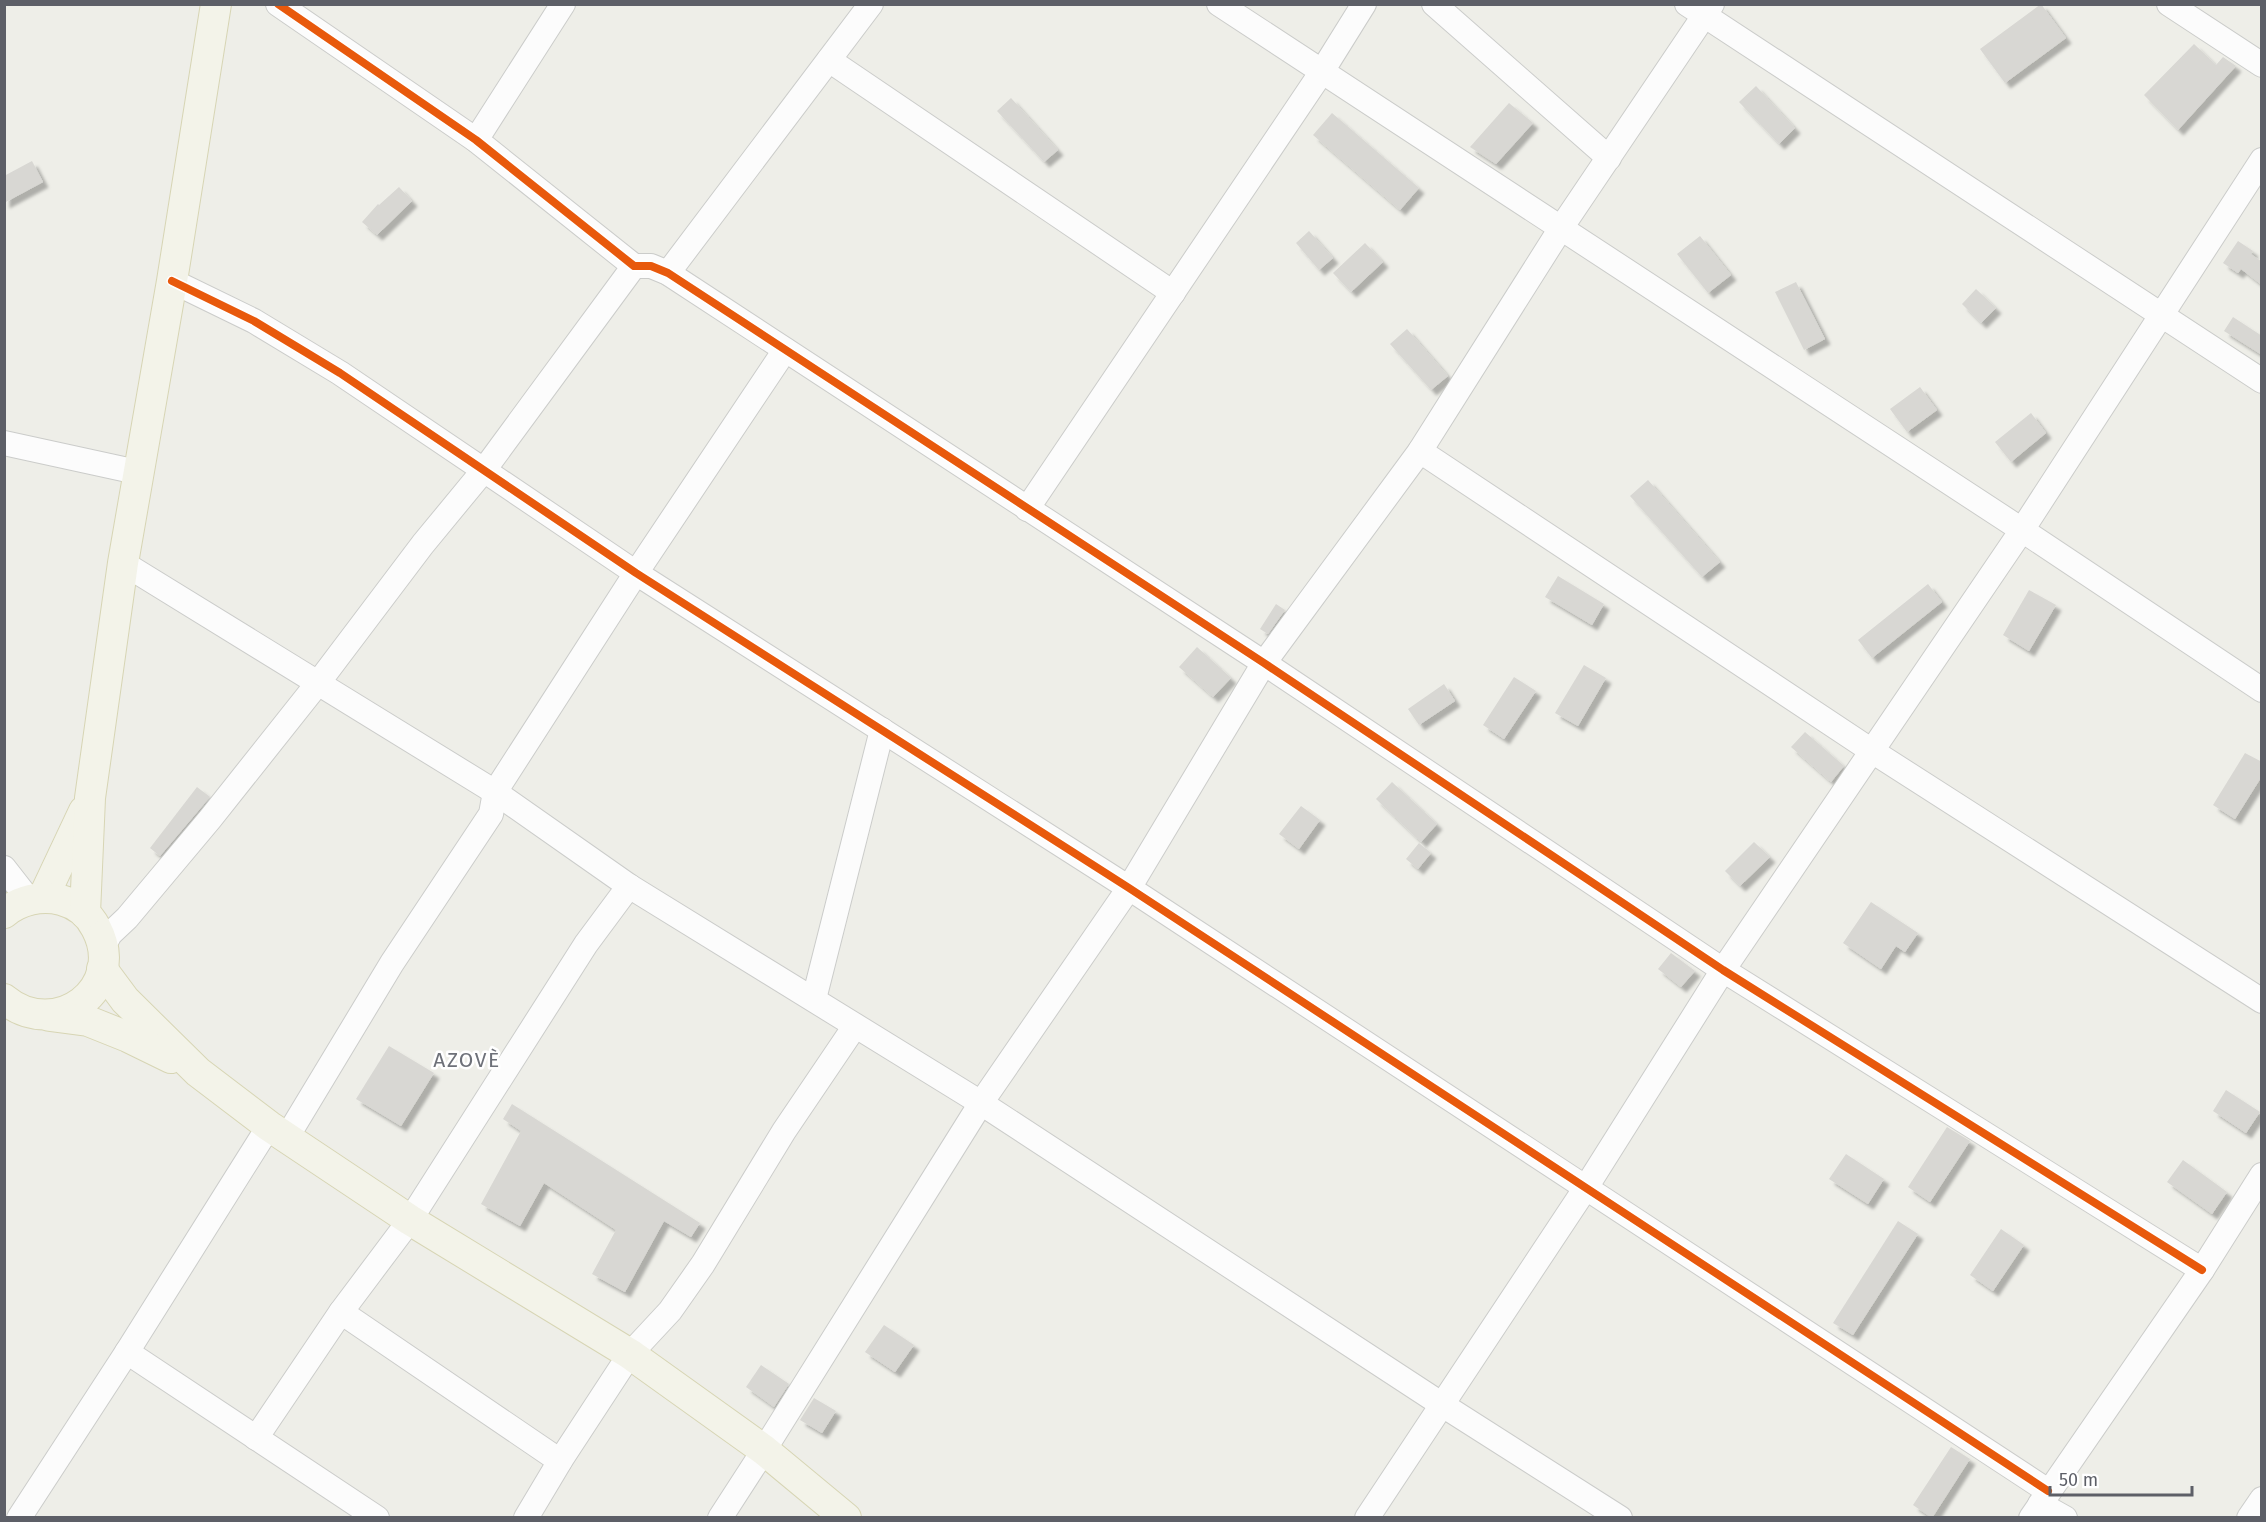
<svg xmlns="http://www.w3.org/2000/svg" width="2266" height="1522" font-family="'Fira Sans',sans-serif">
  <defs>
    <filter id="shadow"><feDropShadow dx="5.5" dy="5.5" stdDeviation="1.5" flood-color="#0004"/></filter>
  </defs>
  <rect width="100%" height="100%" fill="#eeeee8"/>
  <g fill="#d8d7d3" filter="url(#shadow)">
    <path d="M2041 4 2066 38 2005 83 1980 49Z"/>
    <path d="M2194 44 2216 65 2223 57 2236 66 2178 130 2144 95Z"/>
    <path d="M1756 86 1795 128 1779 144 1739 102Z"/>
    <path d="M1011 98 1058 150 1044 162 997 111Z"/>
    <path d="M1509 103 1533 123 1496 164 1470 147Z"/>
    <path d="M1332 113 1419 188 1400 210 1313 135Z"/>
    <path d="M32 161 43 182 4 203V176Z"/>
    <path d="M399 187 412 201 377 235 362 222 378 204 379 205Z"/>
    <path d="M1309 231 1333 258 1319 270 1296 243Z"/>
    <path d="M1700 236 1731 275 1708 293 1677 254Z"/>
    <path d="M2238 241 2253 251 2251 254 2262 262V285L2241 269 2238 273 2223 263Z"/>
    <path d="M1365 243 1383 262 1351 292 1333 273Z"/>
    <path d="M1796 282 1825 339 1804 350 1775 292Z"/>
    <path d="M1976 289 1996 308 1981 323 1962 304Z"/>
    <path d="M2233 317 2262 336V355L2224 331Z"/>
    <path d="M1407 329 1448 376 1431 390 1390 344Z"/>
    <path d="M1920 387 1937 410 1907 432 1890 409Z"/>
    <path d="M2031 413 2046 433 2011 462 1995 442Z"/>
    <path d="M1648 480 1720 562 1702 577 1630 496Z"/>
    <path d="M1558 576 1604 604 1592 625 1545 597Z"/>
    <path d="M1928 584 1942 602 1872 658 1858 640Z"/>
    <path d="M2029 590 2056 605 2029 651 2003 635Z"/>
    <path d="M1276 604 1285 610 1268 634 1260 629Z"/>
    <path d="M1197 647 1231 678 1213 697 1179 667Z"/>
    <path d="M1584 665 1606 678 1578 726 1555 713Z"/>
    <path d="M1514 677 1536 691 1504 739 1483 725Z"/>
    <path d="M1444 684 1455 701 1419 725 1408 709Z"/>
    <path d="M1805 732 1844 766 1831 782 1791 747Z"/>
    <path d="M2245 753 2262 762V776L2235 819 2213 805Z"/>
    <path d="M1392 782 1437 824 1421 842 1376 799Z"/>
    <path d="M197 787 210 797 160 856 150 848Z"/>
    <path d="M1301 806 1320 820 1299 849 1279 834Z"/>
    <path d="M1754 842 1770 857 1740 886 1725 871Z"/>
    <path d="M1419 843 1431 853 1418 869 1406 859Z"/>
    <path d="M1871 902 1918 933 1905 952 1896 946 1881 969 1843 943Z"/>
    <path d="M1671 953 1695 971 1681 987 1658 969Z"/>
    <path d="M389 1046 434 1073 401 1126 356 1099Z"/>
    <path d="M2226 1090 2260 1112 2246 1133 2213 1111Z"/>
    <path d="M512 1104 700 1223 691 1237 664 1221 625 1292 592 1274 616 1230 544 1183 520 1226 481 1204 521 1131 503 1119Z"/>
    <path d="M1947 1127 1970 1141 1930 1202 1908 1187Z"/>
    <path d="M1846 1154 1884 1179 1868 1204 1829 1179Z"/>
    <path d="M2183 1160 2227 1192 2212 1214 2167 1182Z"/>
    <path d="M1898 1221 1918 1234 1853 1335 1833 1323Z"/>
    <path d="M2001 1229 2024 1245 1993 1291 1970 1275Z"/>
    <path d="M884 1325 914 1345 895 1372 865 1352Z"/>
    <path d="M761 1365 789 1384 774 1407 746 1387Z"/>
    <path d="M814 1398 836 1411 822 1433 800 1420Z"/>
    <path d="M1951 1447 1970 1459 1932 1518 1913 1505Z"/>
  </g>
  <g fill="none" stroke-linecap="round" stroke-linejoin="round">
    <defs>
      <g id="minor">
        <path d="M278 4 476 140 634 266H651L668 273 1264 663 1723 970 2202 1270"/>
        <path d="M1219 4 2022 530 2262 690"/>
        <path d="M1434 4 1609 158"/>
        <path d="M1687 4 2262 381"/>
        <path d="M2169 4 2262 65"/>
        <path d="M829 60 1173 293"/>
        <path d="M476 140 563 4"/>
        <path d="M668 273 871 4"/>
        <path d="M172 281 254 321 340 373 636 573 1129 888 2048 1491"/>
        <path d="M4 443 137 472"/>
        <path d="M1420 451 1872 751 2262 1001"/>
        <path d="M1027 509 1321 73 1364 4"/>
        <path d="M123 563 495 792 629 886 981 1103 1441 1404 1620 1518"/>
        <path d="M4 868 29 900"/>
        <path d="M103 947 110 934 127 918 210 819 318 683 423 544 484 470 634 266"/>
        <path d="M814 999 882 730"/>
        <path d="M287 1137 392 963 491 814 495 792 636 573 785 350"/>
        <path d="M341 1312 560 1461"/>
        <path d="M127 1352 377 1518"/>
        <path d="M256 1438 341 1312 410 1220 586 944 629 886"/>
        <path d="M2040 1504 2065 1518"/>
        <path d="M19 1518 127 1352 269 1126"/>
        <path d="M526 1518 560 1461 630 1354 670 1311 703 1264 784 1131 855 1026"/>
        <path d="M720 1518 764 1450 981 1103 1129 888 1264 663 1420 451 1561 228 1712 4"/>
        <path d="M1367 1518 1585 1189 1723 970 2022 530 2262 160"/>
        <path d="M2031 1518 2202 1270 2262 1175"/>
        <path d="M2249 1518 2262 1499"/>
      </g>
      <g id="major">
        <path d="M43 898 84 811"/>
        <path d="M4 913C20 900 41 895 61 900 76 904 89 914 96 928 128 988 56 1042 4 999"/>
        <path d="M85 913 90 798 123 563 172 281 216 4"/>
        <path d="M102 969 125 1000 198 1072 269 1126 410 1220 630 1354 764 1450 846 1518"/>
        <path d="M50 1016 88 1021 128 1037 171 1058"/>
      </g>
    </defs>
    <use href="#minor" stroke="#cbccca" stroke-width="26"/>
    <use href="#major" stroke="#d7d5b4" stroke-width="32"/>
    <use href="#minor" stroke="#fcfcfc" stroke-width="24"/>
    <use href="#major" stroke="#f3f3e9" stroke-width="30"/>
    <defs>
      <g id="cycleway">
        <path d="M278 4 476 140 634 266H651L668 273 1264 663 1723 970 2202 1270"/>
        <path d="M172 281 254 321 340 373 636 573 1129 888 2048 1491"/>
      </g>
    </defs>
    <use href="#cycleway" stroke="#fff" stroke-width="11"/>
    <use href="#cycleway" stroke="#e8590c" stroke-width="8"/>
  </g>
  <g text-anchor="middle" stroke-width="5" stroke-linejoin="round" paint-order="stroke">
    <g font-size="21" letter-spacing="1.5" fill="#6e7179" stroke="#fff">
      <text x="467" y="1067">AZOVÈ</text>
    </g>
  </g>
  <rect width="2266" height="1522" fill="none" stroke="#5d5f67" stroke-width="12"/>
  <path d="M2050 1486v9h142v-9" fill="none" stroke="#5d5f67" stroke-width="3"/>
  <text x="2059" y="1486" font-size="18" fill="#5d5f67" stroke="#ffffff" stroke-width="4.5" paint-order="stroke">50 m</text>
</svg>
